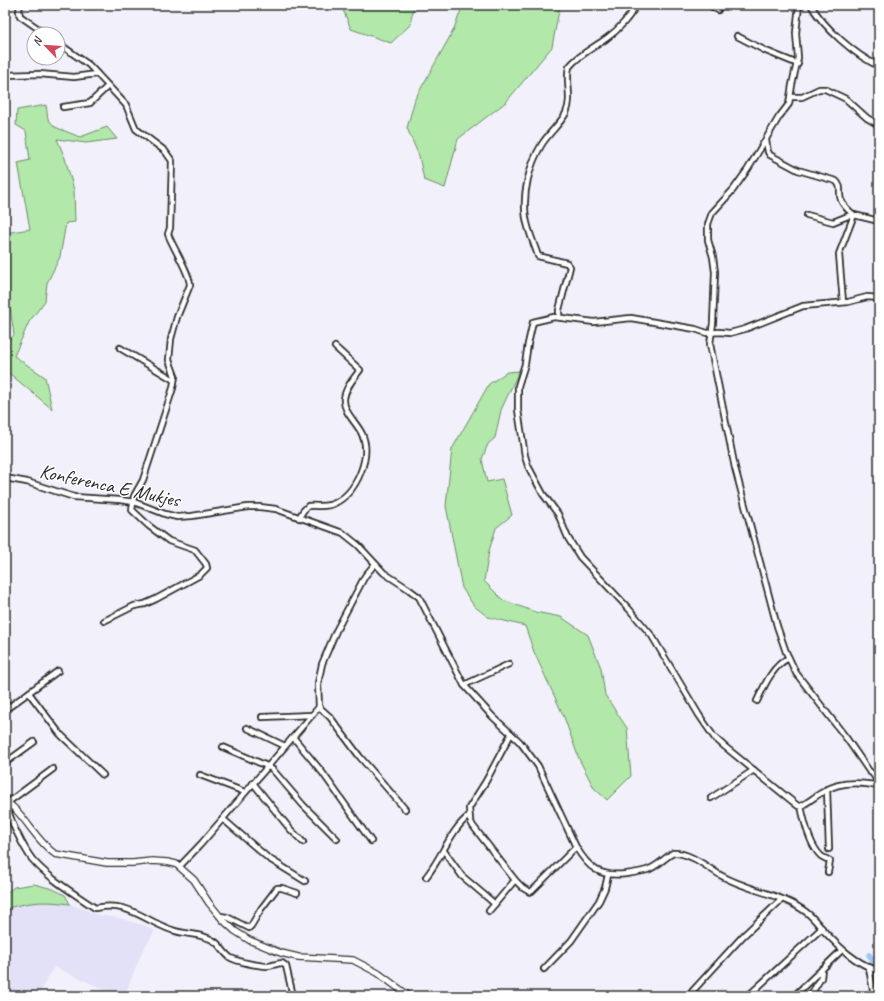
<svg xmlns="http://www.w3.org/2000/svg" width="884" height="1001" font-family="Caveat,sans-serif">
  <rect width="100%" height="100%" fill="#f2f1fb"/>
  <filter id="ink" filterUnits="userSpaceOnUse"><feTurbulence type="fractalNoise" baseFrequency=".025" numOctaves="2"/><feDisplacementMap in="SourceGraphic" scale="8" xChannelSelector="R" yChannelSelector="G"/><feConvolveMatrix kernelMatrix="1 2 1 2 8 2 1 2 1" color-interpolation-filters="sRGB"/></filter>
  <g filter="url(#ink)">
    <path fill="#e3e1f7" d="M48 901 70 904 99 915 119 918 146 926 155 931 142 952 126 992 123 996H119L54 967 38 996H5V917L11 907 31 902Z"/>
    <g fill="#b2e8aa" stroke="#6e8a6a">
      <path d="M341 5H414L410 25 391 43 351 29Z"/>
      <path d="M463 5H560L552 47 506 102 458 139 445 188 424 180 419 156 407 128 415 99 453 31Z"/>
      <path d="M46 105 48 119 55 127 80 137 107 127 117 139 86 143 57 139 65 158 74 190 75 222 66 223 60 257 47 283 45 301 29 322 14 356 45 377 52 409 10 374 5 372V344L14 335 10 307 5 306V233L30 229 18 163 30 160 26 131 16 125 17 110Z"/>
      <path d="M519 371 501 410 495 438 488 444 482 459 487 482 502 479 512 515 496 528 489 551 484 581 503 600 535 612 561 617 588 635 601 668 605 695 627 728 631 776 607 800 594 788 579 759 564 717 534 652 525 626 488 617 474 606 462 588 446 506 452 449 489 384 507 372Z"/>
      <path d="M34 884 53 889 65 895 70 904C46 901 35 901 11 907L5 917V894L14 887Z"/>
    </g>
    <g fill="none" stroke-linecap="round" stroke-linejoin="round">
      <path stroke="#9bc8f5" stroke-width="5.5" d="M869 955C880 966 874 979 879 993"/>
      <defs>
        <g id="minor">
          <path d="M20 5 19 11 20 16 46 34"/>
          <path d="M709 5 718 10"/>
          <path d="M799 5 796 33 798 58 792 85 789 104 779 117 748 169 733 190 712 213 708 224V240L713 257 715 272 713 323 710 344 735 468 777 626 786 652 796 673 847 739 869 771 873 774 879 784"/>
          <path d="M811 5C823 27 856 56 879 66"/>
          <path d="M737 36 766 51 798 64"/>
          <path d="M58 43 89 65 126 105 136 129 165 151 172 161 170 228 168 234C173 248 190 273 190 285L177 317 171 339 169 360 175 376 173 388 143 480 134 496 132 510 149 526 169 541 195 550 206 564 207 568 200 575 156 599 145 604 134 606 104 621"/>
          <path d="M5 75 39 74 74 77 97 74"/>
          <path d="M791 97H802L819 89H825L846 99 867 118 879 125"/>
          <path d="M63 107 90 103 108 86"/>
          <path d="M766 140 768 152 770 155 798 170 836 181C843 187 838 193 841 200 843 205 849 211 854 215L879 221"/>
          <path d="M807 215 833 222 848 216 854 215 839 254 843 302"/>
          <path d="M879 298 867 297 848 302 803 306 745 329 730 333 719 332 707 333 695 329 631 318 594 322 554 317 533 322 528 344 525 364 518 386V410L525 456 528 466 543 494 558 514 568 538 580 557 629 609 652 636 699 715 714 737 724 746 798 806H801C809 802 815 796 823 792 839 781 860 782 879 786"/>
          <path d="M559 317V310L570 267 567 263 538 256C534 243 528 231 526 218 522 194 529 165 542 144 549 133 560 124 566 113 573 98 565 81 569 67 578 55 595 47 607 38 620 29 628 18 637 5"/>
          <path d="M120 348 174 380"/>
          <path d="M5 478 27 482 74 497 120 500 134 502 165 514 177 517 192 516 248 507H260L276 509 343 533 358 545 384 573 407 588 419 597 464 685 492 716 520 742 538 766 576 847C589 869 600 877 626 874 633 873 640 872 647 870 657 867 664 858 673 853 690 852 708 868 722 876 749 891 782 894 806 912 813 917 818 924 823 930 840 948 855 963 879 971"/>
          <path d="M299 518 303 511 308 506C318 505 326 508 335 503 357 492 372 456 362 434 357 423 343 412 344 399 345 388 354 378 360 370L335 347"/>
          <path d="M464 685 509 664"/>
          <path d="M878 688 879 692"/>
          <path d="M29 693 60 734 103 775"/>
          <path d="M757 701C764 686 773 665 789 658"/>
          <path d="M319 707 330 717 360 757 405 809"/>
          <path d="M5 710 58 671"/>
          <path d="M262 717 312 715"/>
          <path d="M247 728 285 746"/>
          <path d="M511 734 486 781 469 808 470 820 473 826 515 880 523 888 530 892 532 891 576 847"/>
          <path d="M293 737 322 772 371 841"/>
          <path d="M223 747 267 766 273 770 303 805 337 839"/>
          <path d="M5 763 34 742"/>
          <path d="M53 769 7 803C8 813 11 820 15 829 20 839 25 850 32 859 49 879 74 893 95 908 129 901 143 920 172 930 185 935 202 933 214 941 221 945 224 954 231 958 239 962 259 966 267 966 273 966 277 963 282 963L286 966 293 996"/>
          <path d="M200 775 245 792"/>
          <path d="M253 783 290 829 303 842"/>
          <path d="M827 789 829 849"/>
          <path d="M711 798 754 770"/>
          <path d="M801 806C804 821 810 846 821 856 824 858 827 859 830 861L828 872"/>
          <path d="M223 819 268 858 305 881"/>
          <path d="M444 851 462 876 495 904"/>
          <path d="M180 866 201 844 319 707 318 683 322 664 336 631 365 576 375 564"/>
          <path d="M426 877C441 859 451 829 469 816"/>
          <path d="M489 911 515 880"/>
          <path d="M220 916 227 917 249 928 251 926 261 909 277 888H282L297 893"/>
          <path d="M869 968 874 996"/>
          <path d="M544 969 571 941 599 901 605 888 608 875"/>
          <path d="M688 996 743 936 781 900"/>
          <path d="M748 996 822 928"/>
          <path d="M794 996 842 950"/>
          <path d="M810 996 821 978 822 969"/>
        </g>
        <path id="tertiary" d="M5 801C8 803 12 806 15 809 29 823 38 842 55 854L107 863H133L152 861 167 862 176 864 194 880 209 903 223 920 235 931 249 940 281 953 298 957 353 960 378 973 409 996"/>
      </defs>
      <use href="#minor" stroke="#2b2b2b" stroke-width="8"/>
      <use href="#tertiary" stroke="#2b2b2b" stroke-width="8"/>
      <use href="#minor" stroke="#fff" stroke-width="4.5"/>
      <use href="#tertiary" stroke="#fff" stroke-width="5.5"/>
    </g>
  </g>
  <g text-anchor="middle" stroke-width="3" stroke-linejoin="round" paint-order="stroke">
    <g font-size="20" fill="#2b2b2b" stroke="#fff">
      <text transform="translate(110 485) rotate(12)" y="7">Konferenca E Mukjes</text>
    </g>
  </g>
  <rect width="884" height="1001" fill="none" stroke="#fff" stroke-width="20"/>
  <rect x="10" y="10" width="864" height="981" fill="none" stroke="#2b2b2b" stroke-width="1.5" filter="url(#ink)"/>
  <g transform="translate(46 46) rotate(295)"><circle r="19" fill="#ffffff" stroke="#aaaaaa"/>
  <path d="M0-3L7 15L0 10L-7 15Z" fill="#d1495b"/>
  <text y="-6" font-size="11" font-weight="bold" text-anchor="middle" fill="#2b2b2b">N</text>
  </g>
</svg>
